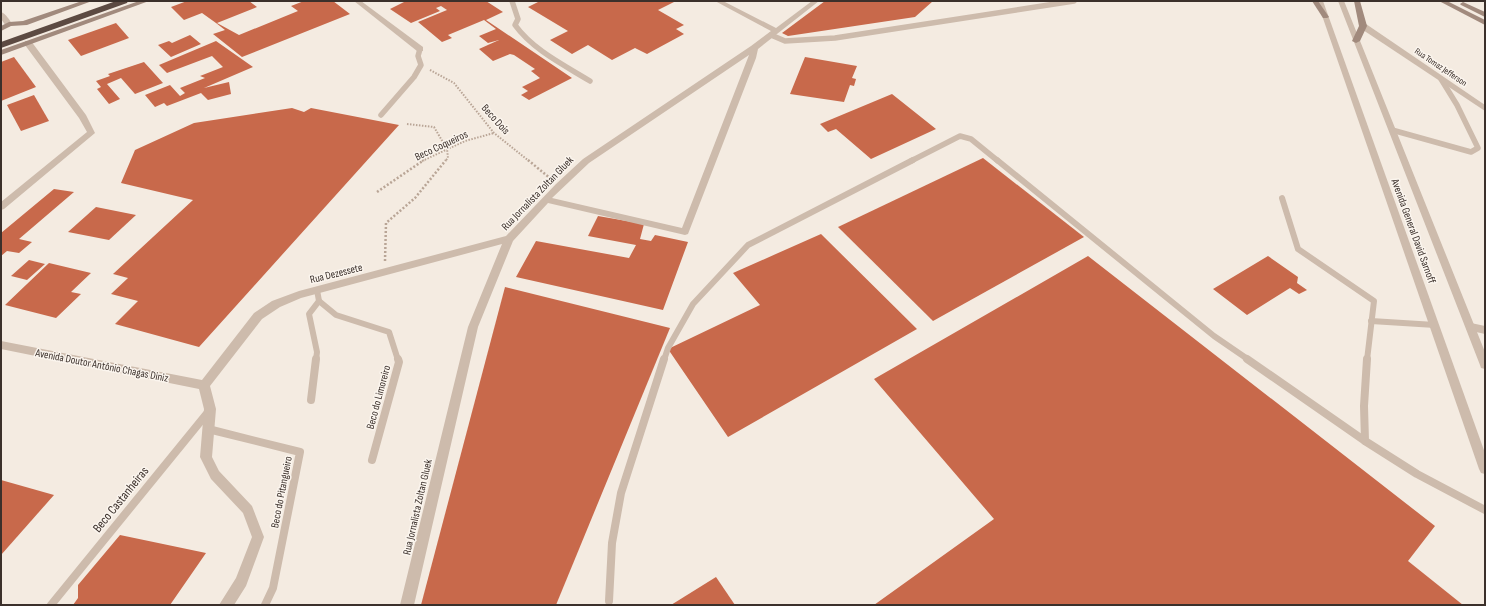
<svg xmlns="http://www.w3.org/2000/svg" width="1486" height="606" font-family="'Sofia Sans Condensed',sans-serif">
  <rect width="100%" height="100%" fill="#f4ebe1"/>
  <g fill="#c8694b">
    <path d="M187 1H249L257 7 217 23 239 35 298 11 291 6 304 1H333L350 14 242 57 213 34 225 30 216 23 202 13 184 20 171 7Z"/>
    <path d="M406 1H486L503 12 486 20 572 78 529 100 521 95 528 91 522 87 540 78 531 71 535 69 514 55 510 54 493 61 479 49 499 40 488 43 479 36 496 29 484 20 448 35 452 38 442 42 418 22 447 10 441 6 436 8 440 11 411 23 390 9Z"/>
    <path d="M540 1H676L658 10 684 25 676 29 684 34 647 54 635 48 612 60 588 45 572 54 550 40 568 31 528 7Z"/>
    <path d="M825 1H933L915 17 788 36 782 33Z"/>
    <path d="M116 23 129 38 81 56 68 40Z"/>
    <path d="M190 35 201 44 171 57 158 45 169 41 172 43Z"/>
    <path d="M216 41 253 67 204 88 229 82 231 94 208 100 201 93 167 106 164 103 155 107 145 95 170 85 180 96 185 93 180 88 205 78 200 76 223 67 212 56 167 73 159 65Z"/>
    <path d="M14 57 36 87 1 101V62Z"/>
    <path d="M805 57 857 66 852 78 856 79 854 86 850 85 844 102 790 94Z"/>
    <path d="M144 62 163 83 135 94 121 78 107 84 120 99 109 104 97 89 101 87 96 81 110 76 108 74Z"/>
    <path d="M892 94 936 129 871 159 836 129 828 132 820 124Z"/>
    <path d="M34 95 49 121 21 131 7 105Z"/>
    <path d="M292 108 304 112 311 108 399 125 199 347 115 324 138 301 111 294 128 278 113 274 193 200 121 183 135 150 194 123Z"/>
    <path d="M983 158 1084 237 933 321 838 227Z"/>
    <path d="M54 189 74 192 19 239 32 242 19 253 7 251 1 256V233Z"/>
    <path d="M96 207 136 215 109 240 68 232Z"/>
    <path d="M598 216 644 224 640 239 651 241 655 235 688 242 663 310 516 277 536 241 629 258 636 245 588 236Z"/>
    <path d="M821 234 917 329 728 437 668 349 760 305 733 273Z"/>
    <path d="M1088 256 1435 526 1408 561 1463 605H874L994 519 874 379Z"/>
    <path d="M1268 256 1298 277 1297 283 1307 290 1299 294 1290 288 1247 315 1213 289Z"/>
    <path d="M29 260 45 264 27 280 11 276Z"/>
    <path d="M49 263 91 273 71 292 81 294 56 318 5 305Z"/>
    <path d="M505 287 670 328 556 605H421Z"/>
    <path d="M1 480 54 495 1 555Z"/>
    <path d="M120 535 206 553 170 605H73L78 598V585Z"/>
    <path d="M716 577 735 605H671Z"/>
  </g>
  <g fill="none" stroke-linecap="round" stroke-linejoin="round">
    <g stroke="#b9a596" stroke-width="2" stroke-dasharray="1.5 1.5" stroke-linecap="butt">
      <path d="M430 70 454 83 494 133 529 161"/>
      <path d="M407 124 434 127 447 149 448 158 445 161"/>
      <path d="M422 161 465 141 494 133"/>
    </g>
    <g stroke="#b9a596" stroke-width="2.5" stroke-dasharray="2 2" stroke-linecap="butt">
      <path d="M528 160 551 179"/>
      <path d="M377 192 424 160"/>
      <path d="M385 261 386 223 415 198 446 160"/>
    </g>
    <g stroke="#cdbbac" stroke-width="5.5">
      <path d="M512 1 518 19 515 25C533 50 564 65 590 81"/>
      <path d="M771 35 785 41 835 38 1074 1"/>
      <path d="M381 115 414 77 421 65 418 56 420 49"/>
      <path d="M1392 130 1471 152 1478 148 1457 105 1441 79"/>
      <path d="M911 161 960 136 971 139 998 161"/>
    </g>
    <g stroke="#cdbbac" stroke-width="6">
      <path d="M997 160 1214 336 1249 360"/>
      <path d="M1282 198 1298 249 1374 301 1367 360"/>
      <path d="M317 290 319 301 336 315 389 332 398 360"/>
      <path d="M1371 321 1435 325"/>
      <path d="M316 360 317 352 309 314 319 301"/>
      <path d="M664 360 668 348 693 304 748 245 913 160"/>
    </g>
    <g stroke="#cdbbac" stroke-width="8">
      <path d="M1247 359 1365 441"/>
      <path d="M1367 359 1364 406 1365 441 1417 474 1485 510"/>
      <path d="M311 400 316 359"/>
      <path d="M208 429 300 452 273 588 265 605"/>
      <path d="M372 460 399 362 398 359"/>
      <path d="M609 601 612 543 621 493 664 359"/>
      <path d="M51 605 209 411"/>
    </g>
    <g fill="#cdbbac" fill-rule="evenodd">
      <path d="M354 1H361L423 47V51H417Z"/>
      <path d="M715 1H723L776 28 812 1H819L758 49 756 58 688 234 685 235 548 203 513 241 478 327 414 605H400L468 327 502 244 301 298 280 307 262 319 210 386 216 409 212 457 219 471 252 506 264 537 246 586 234 605H219L236 578 252 537 243 513 211 479 200 457 204 409 199 389 1 349V341L202 380 254 313 272 301 299 291 506 236 556 184 583 159 751 46 771 31ZM749 55 682 228 552 198 589 163Z"/>
      <path d="M1 12C5 13 12 22 12 26H6L1 19Z"/>
      <path d="M1360 24H1366L1485 105V111L1360 28Z"/>
      <path d="M25 41H31L86 115 95 133 4 209 1 210V202L87 132 79 118 25 45Z"/>
      <path d="M1471 323 1485 326V334L1467 330 1466 327 1467 324Z"/>
    </g>
    <g fill="#cdbbac" fill-rule="evenodd">
      <path d="M1317 1H1323L1485 453V474L1481 473 1479 469Z"/>
      <path d="M1338 1H1344L1485 352V369L1481 368 1480 365Z"/>
    </g>
    <g fill="#a18a7d" fill-rule="evenodd">
      <path d="M82 1H92L27 25 11 26 1 31V26L9 22 23 21Z"/>
      <path d="M139 1H149L1 55V50Z"/>
      <path d="M1312 1H1318L1329 17 1327 18H1323Z"/>
      <path d="M1354 1H1360L1367 26 1360 41 1356 43 1352 41 1359 26Z"/>
      <path d="M1439 1H1447L1485 20V25Z"/>
      <path d="M1463 2 1485 12V17L1461 5 1460 4Z"/>
    </g>
    <path fill="#5c4a42" fill-rule="evenodd" d="M116 1H128L127 3 1 48V42Z"/>
  </g>
  <g text-anchor="middle" stroke-width="3" stroke-linejoin="round" paint-order="stroke">
    <g font-size="9" fill="#3b302b" stroke="#fbf5ee">
      <text transform="translate(1441 67) rotate(34)" y="3">Rua Tomaz Jefferson</text>
    </g>
    <g font-size="11" fill="#3b302b" stroke="#fbf5ee">
      <text transform="translate(496 119) rotate(48)" y="4">Beco Dois</text>
      <text transform="translate(441 145) rotate(-25)" y="4">Beco Coqueiros</text>
      <text transform="translate(537 193) rotate(-46)" y="4">Rua Jornalista Zoltan Gluek</text>
      <text transform="translate(1414 231) rotate(70)" y="4">Avenida General David Sarnoff</text>
      <text transform="translate(336 273) rotate(-14)" y="4">Rua Dezessete</text>
      <text transform="translate(102 365) rotate(11)" y="4">Avenida Doutor Antônio Chagas Diniz</text>
      <text transform="translate(378 397) rotate(-75)" y="4">Beco do Limoreiro</text>
      <text transform="translate(281 492) rotate(-79)" y="4">Beco do Pitangueiro</text>
      <text transform="translate(417 507) rotate(-77)" y="4">Rua Jornalista Zoltan Gluek</text>
    </g>
    <g font-size="13" fill="#3b302b" stroke="#fbf5ee">
      <text transform="translate(120 499) rotate(-51)" y="5">Beco Castanheiras</text>
    </g>
  </g>
  <rect width="1486" height="606" fill="none" stroke="#3b302b" stroke-width="4"/>
</svg>
